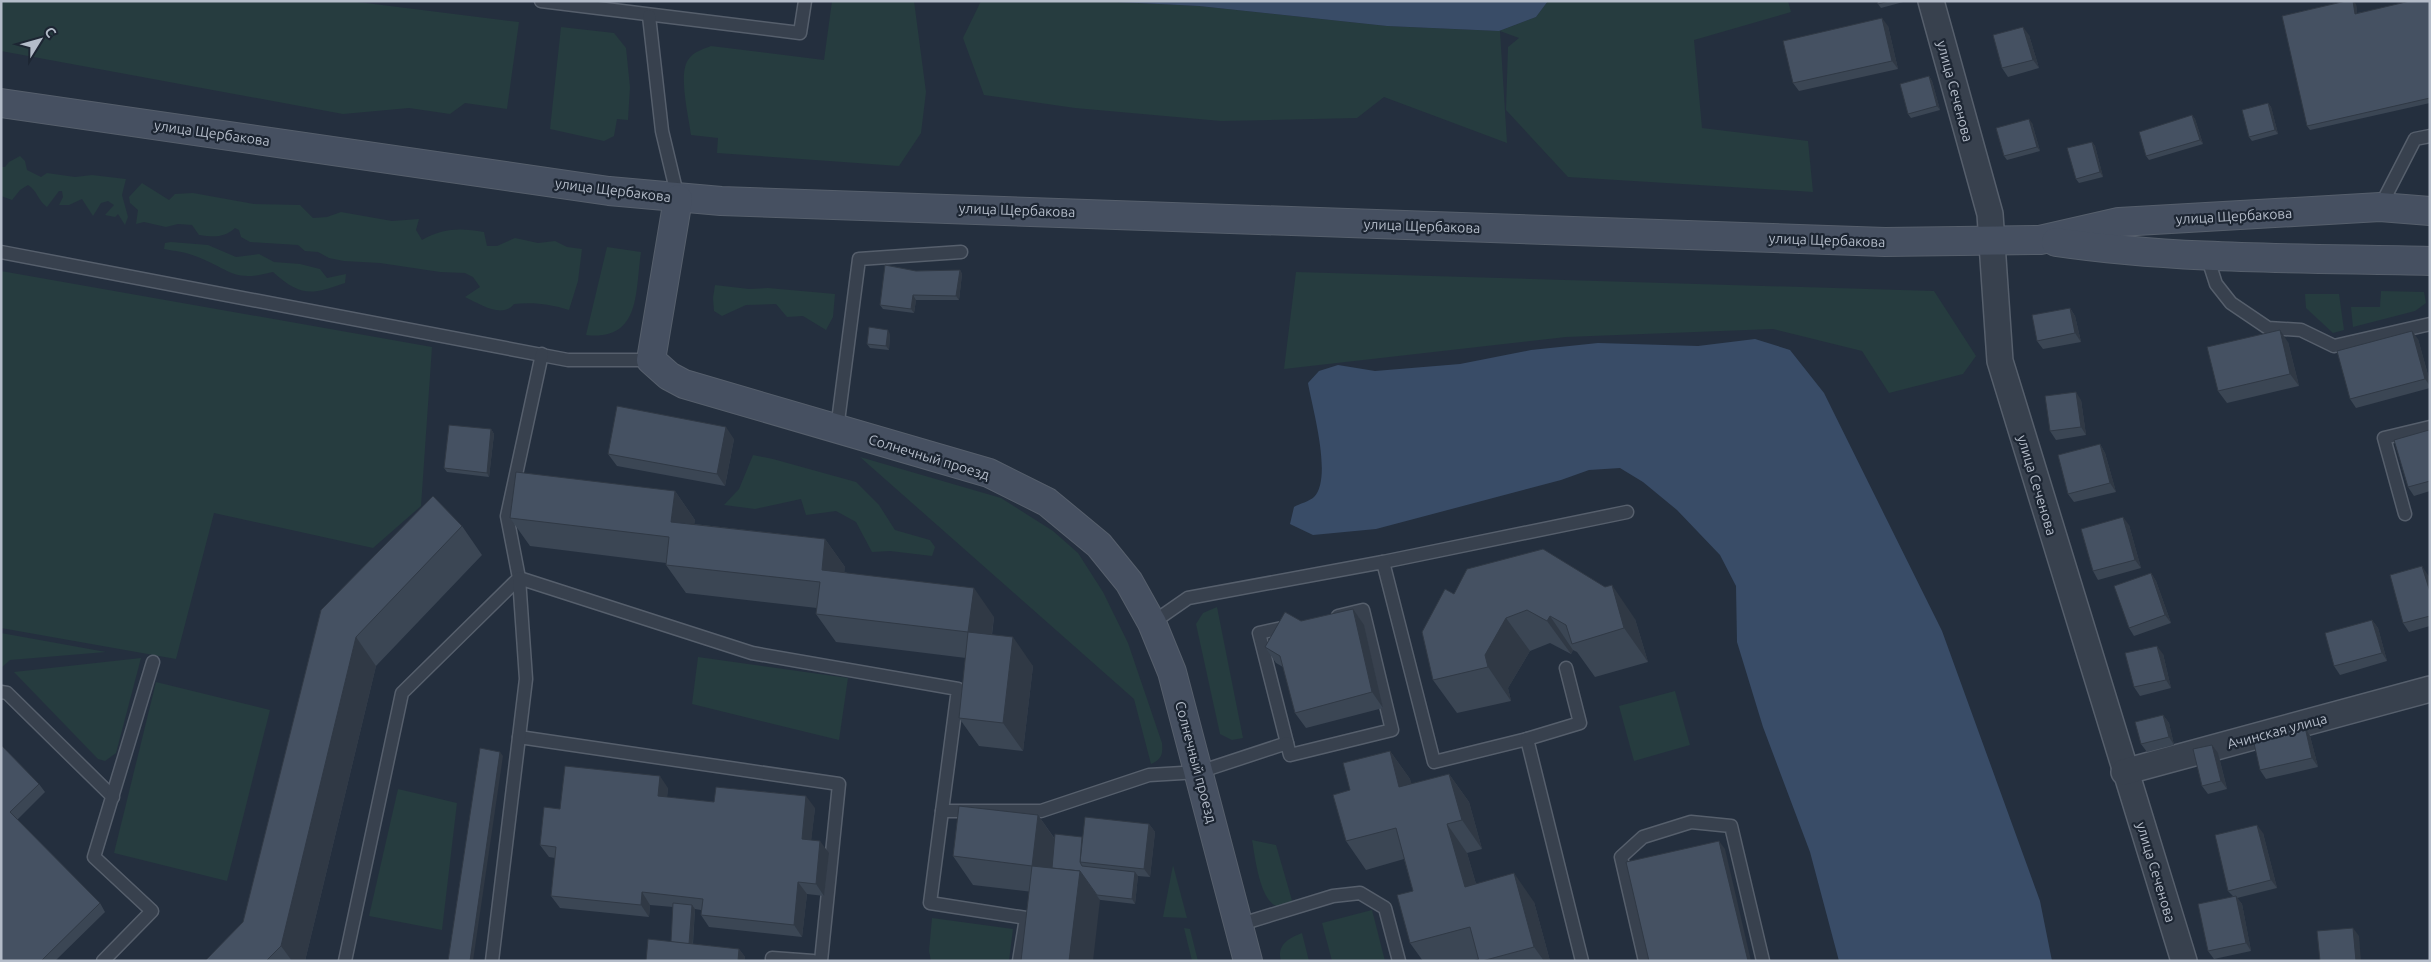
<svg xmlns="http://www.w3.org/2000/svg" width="2431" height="962" font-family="Ubuntu,sans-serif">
  <rect width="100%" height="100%" fill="#242f3e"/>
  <g fill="#263c3f">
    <path d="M1 1H350L519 22 507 109 465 103 450 114 409 108 343 114 1 51Z"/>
    <path d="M832 1H914L926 92 921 133 899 166 717 153 718 138 691 135C689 118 678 74 688 60 693 52 703 49 711 46L824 60Z"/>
    <path d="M981 1H1098L1199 6 1387 26 1499 31 1536 17 1548 1H1788L1791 12 1694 40 1702 128 1808 141 1813 192 1568 177 1506 110 1508 47 1519 38 1500 31 1507 143 1384 97 1357 118 1221 121 1075 108 984 95 963 38Z"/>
    <path d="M561 27 614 33 626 48 630 87 628 120 617 119 614 136 604 141 550 129Z"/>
    <path d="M20 156 25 161 27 170 41 177 47 173 75 177 92 175 126 179 122 195 128 217 125 225 118 214 115 217 105 215 114 205 108 201 101 203 93 216 82 199 69 205H59L63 197 62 191H59L47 207C38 201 37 190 28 185L20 190 12 200 1 196V167H5L9 162Z"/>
    <path d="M142 183 169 200 175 194 193 193 254 204 300 205 313 218 327 217 341 212 392 221 419 219 416 230 422 240C444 228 460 228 484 232L487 246H497L515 238 538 243 555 241 567 247 582 249 578 281 569 310C550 304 534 302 514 304 502 319 480 304 465 297L480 287 473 277 465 273 440 272 380 263 344 261 329 258 318 252 305 251 298 245 250 242 241 237 239 230 235 228C224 238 214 237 199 235L192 225 178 224 166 227 144 222 136 224 138 210 130 203 129 197Z"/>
    <path d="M171 242 208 245 236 257 259 254 274 262 300 264 320 269 327 278 346 274 345 283C311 295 301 297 273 272 231 283 231 269 195 256 186 252 174 251 164 249L165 243Z"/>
    <path d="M607 247 641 252C635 293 641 341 586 335Z"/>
    <path d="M1 271 432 347 421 506 373 548 214 513 176 659 1 628Z"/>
    <path d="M1296 272 1934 291 1976 356 1963 374 1889 393 1862 351 1773 329 1566 337 1284 369Z"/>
    <path d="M715 285 749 289 768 288 835 294 833 317 826 330 803 316 787 317 776 304 746 305 722 316 714 311 713 298Z"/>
    <path d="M2381 291 2424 292 2426 303 2415 311 2353 327 2351 307H2380Z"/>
    <path d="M2305 294H2339L2344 330 2333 333 2306 308Z"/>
    <path d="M753 455 773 459 856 482 879 505 895 530 930 540 935 547 932 556 890 551 872 552 856 522 836 511 806 515 801 499 755 509 724 505 739 489Z"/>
    <path d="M860 457 1001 498 1053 531 1078 553 1103 592 1128 643 1162 743C1163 754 1162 759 1151 764L1134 699Z"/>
    <path d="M1217 607 1243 738 1232 740 1220 734 1196 624 1203 613Z"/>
    <path d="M1 633 106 652 10 660 1 668Z"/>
    <path d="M698 657 848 678 839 740 692 704Z"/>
    <path d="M141 658 116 753 105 761 98 759 14 672Z"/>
    <path d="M156 682 270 710 227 881 114 853Z"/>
    <path d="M1675 691 1690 745 1634 761 1619 706Z"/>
    <path d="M398 789 457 803 442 930 369 916Z"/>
    <path d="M1252 840 1276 845 1293 904C1289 904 1285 907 1281 907 1260 907 1255 856 1252 840Z"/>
    <path d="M1173 865 1187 918 1163 917Z"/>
    <path d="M1372 910 1385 961H1332L1322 923Z"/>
    <path d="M932 918 1013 929 1009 961H931L929 951Z"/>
    <path d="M1184 928 1190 929 1198 961H1192Z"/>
    <path d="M1302 933 1309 961H1281C1276 945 1289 938 1302 933Z"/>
  </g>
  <g fill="#394c67">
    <path d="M1098 1H1548L1536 17 1499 31 1387 26 1199 6Z"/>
    <path d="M1755 339 1790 350 1824 393 1942 631 2040 901 2052 961H1839L1810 852 1763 727 1737 642 1736 586 1720 555 1677 510 1643 482 1620 468 1589 470 1561 480 1376 529 1313 535 1290 524 1294 507C1299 504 1310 501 1314 497 1333 478 1312 407 1308 383L1319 371 1338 365 1375 371 1460 364 1531 350 1598 343 1698 346Z"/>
  </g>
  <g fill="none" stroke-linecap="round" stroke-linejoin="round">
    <defs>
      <g id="lane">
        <path d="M541 1 800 33 805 1"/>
        <path d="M649 16 662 131 678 198"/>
        <path d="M2380 207 2415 139 2430 136"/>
        <path d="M1 252 568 360H651"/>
        <path d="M2207 256 2216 284 2231 303 2268 328 2301 330 2334 346 2430 324"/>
        <path d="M837 429 859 259 961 252"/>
        <path d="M2405 514 2384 438 2430 427"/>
        <path d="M1383 562 1627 512"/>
        <path d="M1152 623 1188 598 1383 562 1434 762 1527 739 1582 961"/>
        <path d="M1 692 7 693 113 797"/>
        <path d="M519 737 839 784 821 961"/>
        <path d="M1527 739 1580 723 1566 668"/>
        <path d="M1287 743 1259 633 1291 626"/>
        <path d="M942 811 930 903 1026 918 1019 961"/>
        <path d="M1238 925 1333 896 1360 893 1385 908 1399 961"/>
        <path d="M103 961 152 911 94 857 153 662"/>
        <path d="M345 961 402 693 519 578 507 516 542 354"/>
        <path d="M492 961 526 679 519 578 752 653 958 689 942 811H1041L1149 775 1199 772 1287 743 1290 755 1392 730 1363 610 1338 616"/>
        <path d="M772 961V958L813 961"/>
        <path d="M1645 961 1621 857 1643 837 1691 822 1731 826 1763 961"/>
      </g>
      <g id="street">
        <path d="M1931 1 1990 214 2000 361 2184 961"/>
        <path d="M2124 772 2430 689"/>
      </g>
      <g id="secondary">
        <path d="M1 103 609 191 721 201 1885 242 2040 240 2119 222 2380 207 2430 211"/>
        <path d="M678 199 651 360 669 376 684 384 989 473 1047 502 1099 545 1129 582 1152 623 1172 672 1248 961"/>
        <path d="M2056 242C2179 260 2305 258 2430 261"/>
      </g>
    </defs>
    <use href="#lane" stroke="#565f6c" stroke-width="15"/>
    <use href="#street" stroke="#565f6c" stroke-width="28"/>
    <use href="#secondary" stroke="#565f6c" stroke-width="30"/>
    <use href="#lane" stroke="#38414e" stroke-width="12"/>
    <use href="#street" stroke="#38414e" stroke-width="25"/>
    <use href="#secondary" stroke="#465061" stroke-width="28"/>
  </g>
  <g fill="#3b4654">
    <path d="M1877 1H1907L1881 8 1878 4Z"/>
    <path d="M2430 1V103L2310 130 2307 126 2356 4 2357 13Z"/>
    <path d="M1888 26 1898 69 1799 91 1793 83Z"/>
    <path d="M2029 35 2039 68 2008 77 2002 68Z"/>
    <path d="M1929 76 1932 81 1940 110 1911 118 1908 114Z"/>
    <path d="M2268 103 2271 107 2278 134 2252 141 2249 137Z"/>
    <path d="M2192 115 2195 119 2203 144 2149 160 2146 156Z"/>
    <path d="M2032 123 2040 151 2007 160 2004 156Z"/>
    <path d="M2092 142 2095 146 2103 177 2079 183 2076 179Z"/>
    <path d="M960 270 962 274 959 300H916L914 313 883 309 880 305 916 271Z"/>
    <path d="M2070 308 2075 316 2081 342 2043 349 2037 341Z"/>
    <path d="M890 334 889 350 870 348 867 344Z"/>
    <path d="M2418 339 2430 382V388L2356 408 2350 399Z"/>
    <path d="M2288 342 2299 386 2227 403 2218 391Z"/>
    <path d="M2081 400 2086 435 2056 440 2050 431Z"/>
    <path d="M491 429 494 434 489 477 447 472 444 468Z"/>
    <path d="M2430 431V491L2414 496 2408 487Z"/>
    <path d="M734 439 725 486 617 466 608 454Z"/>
    <path d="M2100 444 2105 453 2116 492 2074 502 2068 494Z"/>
    <path d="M675 491 695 520 694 524 825 539 845 567 844 572 994 617 992 635 1033 666 1023 751 979 746 959 718 966 658 836 642 816 614 817 608 686 593 666 565V563L530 546 510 518Z"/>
    <path d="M2129 525 2141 568 2098 580 2093 571Z"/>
    <path d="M462 526 482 555 376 666 305 961H205L243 922 321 610Z"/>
    <path d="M2151 573 2156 581 2171 623 2134 636 2129 628Z"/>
    <path d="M2428 575 2430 580V626L2409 632 2403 623Z"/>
    <path d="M1454 594 1635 619 1648 662 1595 677 1577 652 1573 650 1571 654 1550 643 1530 651 1508 688 1511 701 1457 713 1433 680Z"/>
    <path d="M2372 620 2378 628 2387 661 2340 675 2334 666Z"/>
    <path d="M1301 621 1364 625 1383 708 1306 728 1295 713 1283 667 1276 663 1265 647Z"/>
    <path d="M2163 654 2171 688 2140 696 2134 687Z"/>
    <path d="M2163 715 2169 723 2174 745 2147 752 2141 744Z"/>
    <path d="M2305 727 2310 736 2318 767 2266 779 2260 770Z"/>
    <path d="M1 745 39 784 45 792 17 820 100 903 105 912 55 961H1Z"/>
    <path d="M1390 751 1410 779 1411 784 1449 774 1469 802 1482 849 1467 853 1476 884 1534 902 1550 961H1482L1478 959 1471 961H1423L1410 943 1413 891 1404 859 1366 870 1346 841 1350 790Z"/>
    <path d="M2218 753 2227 789 2208 794 2202 786Z"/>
    <path d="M668 788 667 797 714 802 815 808 811 840 829 853 824 896 807 894 802 937 709 927 701 915V910L695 909 693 944 739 949 745 957 744 961H646L671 942 673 907 650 905 649 917 560 908 551 896 555 858 549 857 540 845 560 809Z"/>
    <path d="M1038 815 1055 839 1082 837 1149 824 1155 832 1150 877 1138 876 1135 904 973 885 953 856Z"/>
    <path d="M2263 833 2277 888 2237 898 2242 904 2251 951 2214 959 2208 951 2233 896 2228 891Z"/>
  </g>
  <g fill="#303945">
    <path d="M2353 1 2356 4 2358 18 2355 14Z"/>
    <path d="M1882 18 1888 26 1898 69 1892 61Z"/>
    <path d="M2023 27 2029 35 2039 68 2033 60Z"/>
    <path d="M1929 76 1932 81 1940 110 1937 106Z"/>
    <path d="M2268 103 2271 107 2278 134 2275 130Z"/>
    <path d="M2192 115 2195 119 2203 144 2200 140Z"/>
    <path d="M2029 119 2032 123 2040 151 2037 147Z"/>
    <path d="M2092 142 2095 146 2103 177 2100 172Z"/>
    <path d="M960 270 962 274 959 300 956 296Z"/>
    <path d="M913 295 916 300 914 313 911 309Z"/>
    <path d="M2070 308 2075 316 2081 342 2075 333Z"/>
    <path d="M888 330 890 334 889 350 886 346Z"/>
    <path d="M2280 330 2288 342 2299 386 2290 374Z"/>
    <path d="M2412 331 2418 339 2430 382V386L2425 379Z"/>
    <path d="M2076 392 2081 400 2086 435 2081 427Z"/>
    <path d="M726 427 734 439 725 486 717 474Z"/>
    <path d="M491 429 494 434 489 477 487 473Z"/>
    <path d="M2100 444 2105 453 2116 492 2110 483Z"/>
    <path d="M675 491 695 520 691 550 671 522Z"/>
    <path d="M2123 517 2129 525 2141 568 2135 560Z"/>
    <path d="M825 539 845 567 842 598 822 570Z"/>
    <path d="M2422 566 2428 575 2430 580V592Z"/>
    <path d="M2151 573 2156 581 2171 623 2165 615Z"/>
    <path d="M1612 585 1635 619 1648 662 1624 628Z"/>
    <path d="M974 588 994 617 988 661 968 632Z"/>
    <path d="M1353 609 1364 625 1383 708 1372 692Z"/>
    <path d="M1550 616 1573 650 1571 654 1547 621Z"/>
    <path d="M1506 618 1530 651 1508 688 1511 701 1488 667 1485 655Z"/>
    <path d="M2372 620 2378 628 2387 661 2382 653Z"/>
    <path d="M356 637 376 666 305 961H292L281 946Z"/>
    <path d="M1013 637 1033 666 1023 751 1003 723Z"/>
    <path d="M2157 646 2163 654 2171 688 2166 680Z"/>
    <path d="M2163 715 2169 723 2174 745 2169 737Z"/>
    <path d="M2305 727 2310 736 2318 767 2312 758Z"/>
    <path d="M2212 745 2218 753 2227 789 2221 781Z"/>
    <path d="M1390 751 1410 779 1419 816 1399 787Z"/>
    <path d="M500 752 503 756 473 961H470Z"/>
    <path d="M1449 774 1469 802 1482 849 1462 820Z"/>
    <path d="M660 776 668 788 666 808 658 796Z"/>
    <path d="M806 796 815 808 810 851 802 839Z"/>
    <path d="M1038 815 1058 844 1053 890 1032 866Z"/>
    <path d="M1149 824 1155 832 1150 877 1144 869Z"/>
    <path d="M1447 824 1467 853 1485 915 1465 887Z"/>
    <path d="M2257 825 2263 833 2277 888 2271 880Z"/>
    <path d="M820 841 829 853 824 896 816 884Z"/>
    <path d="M1719 841 1725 849 1751 961H1748Z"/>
    <path d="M1080 871 1100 900 1093 961H1069Z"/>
    <path d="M1135 872 1138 876 1135 904 1132 899Z"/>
    <path d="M1514 873 1534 902 1550 961H1544L1534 947Z"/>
    <path d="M798 882 807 894 802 937 794 925Z"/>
    <path d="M642 892 650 905 649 917 641 905Z"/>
    <path d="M2236 896 2242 904 2251 951 2246 943Z"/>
    <path d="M692 905 695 909 692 952 689 948Z"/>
    <path d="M2353 928 2359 936 2361 961H2356Z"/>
    <path d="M739 949 745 957 744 961H738Z"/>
  </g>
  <g fill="#455162" stroke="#303945">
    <path d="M1877 1H1889L1878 4Z"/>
    <path d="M2346 1H2353L2355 14 2410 1H2430V98L2307 126 2282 16Z"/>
    <path d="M1882 18 1892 61 1793 83 1783 41Z"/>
    <path d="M2023 27 2033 60 2002 68 1993 35Z"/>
    <path d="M1929 76 1937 106 1908 114 1900 84Z"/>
    <path d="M2268 103 2275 130 2249 137 2242 110Z"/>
    <path d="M2192 115 2200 140 2146 156 2139 132Z"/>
    <path d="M2029 119 2037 147 2004 156 1996 128Z"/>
    <path d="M2092 142 2100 172 2076 179 2067 148Z"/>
    <path d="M885 265 916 271 960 270 956 296 913 295 911 309 880 305Z"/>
    <path d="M2070 308 2075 333 2037 341 2032 315Z"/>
    <path d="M869 327 888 330 886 346 867 344Z"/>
    <path d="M2280 330 2290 374 2218 391 2207 347Z"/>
    <path d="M2412 331 2425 379 2350 399 2337 351Z"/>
    <path d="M2076 392 2081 427 2050 431 2045 396Z"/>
    <path d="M617 406 726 427 717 474 608 454Z"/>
    <path d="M449 425 491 429 487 473 444 468Z"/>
    <path d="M2429 430 2430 434V481L2408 487 2394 440Z"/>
    <path d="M2100 444 2110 483 2068 494 2058 455Z"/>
    <path d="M516 472 675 491 671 522 825 539 822 570 974 588 968 632 1013 637 1003 723 959 718 968 632 816 614 820 582 666 565 669 537 510 518Z"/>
    <path d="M433 496 462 526 356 637 281 946 266 961H205L243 922 321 610Z"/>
    <path d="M2123 517 2135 560 2093 571 2081 529Z"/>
    <path d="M1543 549 1605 587 1612 585 1624 628 1572 644 1566 625 1550 616 1547 621 1527 610 1506 618 1485 655 1488 667 1433 680 1422 632 1445 589 1454 594 1467 569Z"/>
    <path d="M2422 566 2430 592V616L2403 623 2390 575Z"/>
    <path d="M2151 573 2165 615 2129 628 2114 586Z"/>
    <path d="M1353 609 1372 692 1295 713 1280 656 1265 647 1285 612 1301 621Z"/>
    <path d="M2372 620 2382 653 2334 666 2325 633Z"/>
    <path d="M2157 646 2166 680 2134 687 2125 653Z"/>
    <path d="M2163 715 2169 737 2141 744 2135 722Z"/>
    <path d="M2305 727 2312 758 2260 770 2253 739Z"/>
    <path d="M1 745 39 784 10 812 100 903 41 961H1Z"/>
    <path d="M2212 745 2221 781 2202 786 2193 749Z"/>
    <path d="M480 748 500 752 470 961H448Z"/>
    <path d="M1390 751 1399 787 1449 774 1462 820 1447 824 1465 887 1514 873 1534 947 1482 961H1479L1470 927 1410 943 1397 895 1413 891 1396 828 1346 841 1333 795 1350 790 1343 763Z"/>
    <path d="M565 766 660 776 658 796 714 802 716 787 806 796 802 839 820 841 816 884 798 882 794 925 701 915 703 899 642 892 641 905 551 896 556 847 540 845 544 807 560 809Z"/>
    <path d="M959 806 1038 815 1032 866 953 856Z"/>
    <path d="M1085 817 1149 824 1144 869 1080 862Z"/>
    <path d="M2257 825 2271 880 2228 891 2215 835Z"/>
    <path d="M1055 834 1082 837 1080 862 1082 866 1135 872 1132 899 1097 895 1080 871 1052 868Z"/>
    <path d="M1719 841 1748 961H1649L1626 862Z"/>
    <path d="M1032 866 1080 871 1069 961H1021Z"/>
    <path d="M2236 896 2246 943 2208 951 2198 904Z"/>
    <path d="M673 903 692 905 689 944 671 942Z"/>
    <path d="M2353 928 2356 961H2320L2317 931Z"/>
    <path d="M648 939 739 949 738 961H646Z"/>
  </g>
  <g text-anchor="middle" stroke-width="4.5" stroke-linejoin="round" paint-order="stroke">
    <g font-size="14" fill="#b4bcc9" stroke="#1d2633">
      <text transform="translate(1955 91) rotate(75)" y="5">улица Сеченова</text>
      <text transform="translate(212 133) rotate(8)" y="5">улица Щербакова</text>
      <text transform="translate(613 190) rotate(7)" y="5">улица Щербакова</text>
      <text transform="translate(1017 210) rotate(2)" y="5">улица Щербакова</text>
      <text transform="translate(2234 216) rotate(-3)" y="5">улица Щербакова</text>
      <text transform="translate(1422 226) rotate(2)" y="5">улица Щербакова</text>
      <text transform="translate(1827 240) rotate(2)" y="5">улица Щербакова</text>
      <text transform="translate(929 457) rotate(17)" y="5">Солнечный проезд</text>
      <text transform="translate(2037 485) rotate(73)" y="5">улица Сеченова</text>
      <text transform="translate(2277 731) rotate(-15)" y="5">Ачинская улица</text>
      <text transform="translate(1196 762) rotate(75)" y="5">Солнечный проезд</text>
      <text transform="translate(2156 872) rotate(73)" y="5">улица Сеченова</text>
    </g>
  </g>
  <rect width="2431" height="962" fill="none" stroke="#b4bcc9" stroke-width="5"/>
  <g transform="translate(40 40) rotate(53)" stroke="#1d2633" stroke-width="4" paint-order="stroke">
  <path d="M0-4L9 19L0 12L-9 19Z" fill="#b4bcc9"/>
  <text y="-8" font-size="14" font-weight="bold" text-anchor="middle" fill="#b4bcc9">С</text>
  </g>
</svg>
